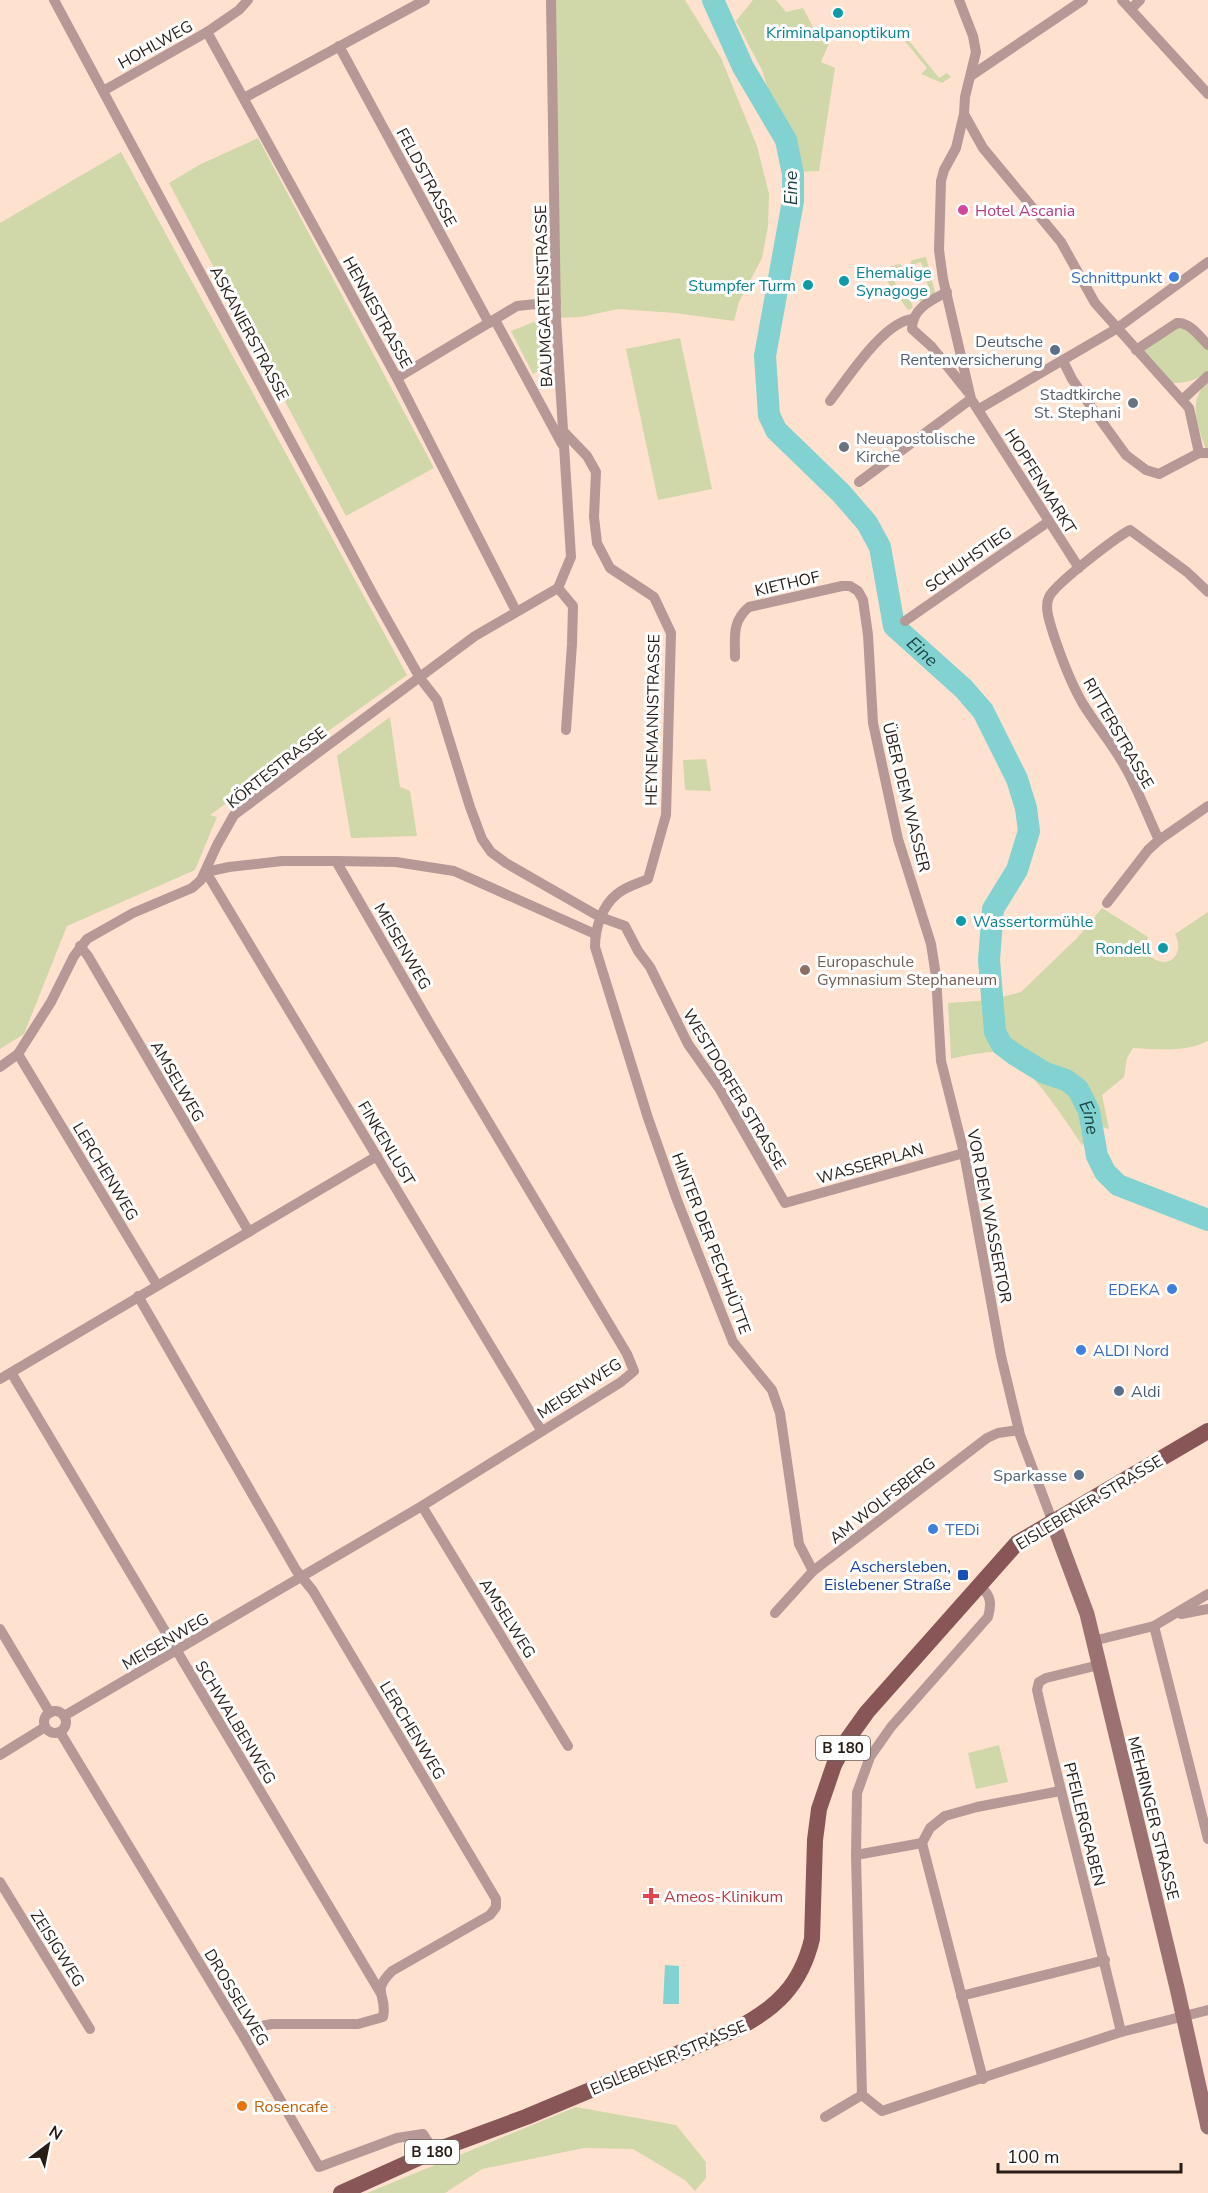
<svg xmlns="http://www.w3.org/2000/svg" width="1208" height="2193" font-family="'Nunito Sans',sans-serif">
  <rect width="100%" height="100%" fill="#ffe1cf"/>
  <g fill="#d0d7a8">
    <path d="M551 0H685L721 58 757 146 769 194 768 226 762 258 739 302 734 321 675 313 618 309 581 317 556 318Z"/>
    <path d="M753 0H776L786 12 803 8 813 27 824 26 830 41 821 62 835 68 819 171 794 172 762 70 736 21Z"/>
    <path d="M898 27 939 78 947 73 951 77 942 83 921 74 927 68 898 33 892 37 890 35Z"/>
    <path d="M258 138 434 468 346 516 169 183 199 165Z"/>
    <path d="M121 152 407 675 210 815 217 817 195 870 67 926 24 1034 0 1049V223Z"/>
    <path d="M926 257 935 293 920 303 919 300 930 292 921 262 913 265 910 263 912 260Z"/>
    <path d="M899 264 902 265 901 267 889 272 901 293 908 291 913 308 908 310 889 284 882 269Z"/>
    <path d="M544 318 549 365 533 374 511 331Z"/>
    <path d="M1178 327 1186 328 1208 350V370C1196 381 1187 383 1171 383L1142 352Z"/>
    <path d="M680 338 712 489 658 500 626 349Z"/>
    <path d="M1208 382V449H1206C1197 426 1187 400 1208 382Z"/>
    <path d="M390 717 400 787 410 791 417 836 351 838 337 756Z"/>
    <path d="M706 759 711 791 685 790 683 760Z"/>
    <path d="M1102 908 1148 937 1147 946 1151 957C1170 971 1185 953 1175 934L1208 912V1041C1182 1053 1161 1049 1133 1048L1127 1058 1124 1077 1102 1095 1109 1129 1103 1127 1082 1145C1068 1124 1027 1062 1005 1053 996 1049 962 1056 951 1059L948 1003 991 1000 1021 992 1077 938Z"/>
    <path d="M999 1745 1008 1782 976 1789 968 1753Z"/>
    <path d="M576 2107 676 2125 706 2162V2178L695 2191 685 2180 633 2149 584 2148 482 2169 445 2193H367Z"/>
  </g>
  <path fill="#81d2d1" d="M665 1965 679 1966V2004H663Z"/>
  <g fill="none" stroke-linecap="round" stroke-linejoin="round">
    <path stroke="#81d2d1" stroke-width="22" id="s1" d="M713 0 743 67 786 140 793 174V201L765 356 769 415 776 430 841 493 867 523 880 547 894 626 964 689 983 711 1017 779 1026 808 1029 831 1017 870 993 909 989 960 995 1032 1002 1045 1014 1054 1045 1073 1066 1080 1078 1089 1089 1111 1097 1156 1105 1172 1118 1185 1208 1220"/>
    <g stroke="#b69897" stroke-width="10">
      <path d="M54 0 375 598 420 678 437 700 470 807 482 839 491 852 506 863 600 917 625 926 638 951 650 967 688 1044 719 1088 785 1203 964 1153"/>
      <path d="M551 0 556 318 571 557 558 588"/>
      <path d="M959 0 973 36 976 52 965 97 964 114 956 148 944 170 941 181 939 250 943 279 971 399 1079 568"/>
      <path d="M1122 0 1208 94"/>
      <path d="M1131 9 1140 0"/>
      <path d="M207 32 397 378 516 611"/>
      <path d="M339 46 489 323"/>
      <path d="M972 75 1083 0"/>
      <path d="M103 91 207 32 239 10 248 0"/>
      <path d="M244 98 425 0"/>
      <path d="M964 114 983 148 1061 242 1095 303 1189 408 1199 453H1208"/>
      <path d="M947 292C932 300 912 308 912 329L931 346 968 392"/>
      <path d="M495 320 562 444"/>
      <path d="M1136 350 1177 323C1190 322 1199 336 1208 345"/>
      <path d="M1063 361 1072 379 1094 411 1126 455 1146 470 1159 474 1199 453"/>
      <path d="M397 378 517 306 556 302"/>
      <path d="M1182 400 1208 376"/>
      <path d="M830 401C848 378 884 321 913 319"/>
      <path d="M979 409 1116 329 1208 262"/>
      <path d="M563 431 587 456 596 472 594 517 597 543 610 568 654 597 671 633 666 815 648 879C639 883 625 887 617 894 602 906 595 928 595 947L648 1118 677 1200 733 1342 772 1390 780 1413 799 1544 813 1571"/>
      <path d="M859 482 971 399"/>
      <path d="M558 588 573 606 572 644 566 730"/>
      <path d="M905 621 1048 522"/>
      <path d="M735 657C735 636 732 621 749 607L842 586H850L858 591 863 600 868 635 873 723 898 839 931 944 936 976 941 1061 964 1153 1001 1356 1020 1435 1052 1520"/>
      <path d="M1159 840C1147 815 1138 789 1124 765 1112 744 1096 725 1083 704 1070 682 1061 657 1053 633 1050 622 1044 608 1049 597 1055 584 1115 538 1130 530L1187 572 1208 592"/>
      <path d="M1107 903 1148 850 1159 840 1208 806"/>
      <path d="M80 946 88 956 249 1232"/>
      <path d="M18 1054 157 1285"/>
      <path d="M0 1067 18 1054 51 1002 74 956 87 939 133 913 192 888 201 880 217 845 234 815 475 636 558 588"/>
      <path d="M138 1296 296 1570 313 1591 496 1899V1907L490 1915 392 1971C370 1993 388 1994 383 2017L358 2024H272L262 2026 244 2037"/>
      <path d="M12 1374 380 1992"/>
      <path d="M0 1379 377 1156"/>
      <path d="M541 1430 206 872 229 867 282 861H336L396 862 454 871 595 934"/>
      <path d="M422 1506 568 1746"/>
      <path d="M775 1613 813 1571 957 1461 987 1438 998 1433 1019 1430"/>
      <path d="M1181 1614 1208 1609"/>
      <path d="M1154 1626 1208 1839"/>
      <path d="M0 1629 50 1713"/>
      <path d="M1093 1641 1154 1626 1208 1594"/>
      <path d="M1099 1665 1046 1678 1039 1682 1037 1690C1063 1804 1094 1918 1121 2032"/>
      <circle cx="55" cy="1722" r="11"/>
      <path d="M64 1716 422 1506 621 1382 634 1371 627 1354 430 1024 336 861"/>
      <path d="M60 1732 244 2037 319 2167 397 2138 423 2134 434 2151"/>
      <path d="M0 1755 45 1727"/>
      <path d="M922 1843 983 2079"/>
      <path d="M922 1843 930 1828 945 1816 977 1807 1060 1791"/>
      <path d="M856 1855 922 1843"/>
      <path d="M0 1882 90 2029"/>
      <path d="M961 1996 1105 1960"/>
      <path d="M862 2095 856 1855 857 1793 870 1757 891 1727 988 1617C992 1603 991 1595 979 1585"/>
      <path d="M862 2095 882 2111 1121 2032 1208 2010"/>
      <path d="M825 2117 862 2095"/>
    </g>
    <path stroke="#9c7171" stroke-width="15" d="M1052 1520 1087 1614 1177 1988 1208 2127"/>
    <path stroke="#885656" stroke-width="16" d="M341 2193 434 2151 526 2117 734 2030C776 2009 801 1985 812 1939L815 1840 819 1809 834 1765 847 1740 867 1712 1017 1543 1208 1431"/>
  </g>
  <g fill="#0f9aa8" stroke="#fff" stroke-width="2">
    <circle cx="838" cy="13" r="6"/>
    <circle cx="844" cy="281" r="6"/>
    <circle cx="808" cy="285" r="6"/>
    <circle cx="961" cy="921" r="6"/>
    <circle cx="1163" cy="948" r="6"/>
  </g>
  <circle fill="#d1479c" stroke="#fff" stroke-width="2" cx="963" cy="210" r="6"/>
  <g fill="#3f7fe0" stroke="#fff" stroke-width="2">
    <circle cx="1174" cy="277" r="6"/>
    <circle cx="1172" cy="1289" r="6"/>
    <circle cx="1081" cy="1350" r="6"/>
    <circle cx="933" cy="1529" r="6"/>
  </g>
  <g fill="#5c6f8a" stroke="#fff" stroke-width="2">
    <circle cx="1055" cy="350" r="6"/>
    <circle cx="1119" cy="1391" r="6"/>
    <circle cx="1079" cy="1475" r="6"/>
  </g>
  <g fill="#6b7280" stroke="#fff" stroke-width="2">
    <circle cx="1133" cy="403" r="6"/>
    <circle cx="844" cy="447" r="6"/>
  </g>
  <circle fill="#8d6e63" stroke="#fff" stroke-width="2" cx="805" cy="970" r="6"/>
  <rect fill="#1a4fb4" stroke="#fff" stroke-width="2" x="957" y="1569" width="12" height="12" rx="3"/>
  <path fill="#e0444e" stroke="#fff" stroke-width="2" d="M648 1887h6v6h6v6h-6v6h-6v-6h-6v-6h6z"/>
  <circle fill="#e8710a" stroke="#fff" stroke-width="2" cx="242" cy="2106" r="6"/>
  <g text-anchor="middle" stroke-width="6" stroke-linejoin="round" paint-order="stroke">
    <g fill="#fff" stroke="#68605c" stroke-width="1.5">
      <rect x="816" y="1736" width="54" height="24" rx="4.5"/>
      <rect x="405" y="2140" width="54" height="24" rx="4.5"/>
    </g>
    <g font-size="15" font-weight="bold" fill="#271c16">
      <text x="843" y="1753">B 180</text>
      <text x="432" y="2157">B 180</text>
    </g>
    <g font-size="16" fill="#0d838f" stroke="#fff" text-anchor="start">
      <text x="838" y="38" text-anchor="middle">Kriminalpanoptikum</text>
      <text x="856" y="278">Ehemalige<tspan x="856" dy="18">Synagoge</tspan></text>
      <text x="796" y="291" text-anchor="end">Stumpfer Turm</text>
      <text x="973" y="927">Wassertormühle</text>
      <text x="1151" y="954" text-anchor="end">Rondell</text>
    </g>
    <g font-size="16" fill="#271c16" stroke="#fff">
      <text transform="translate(155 44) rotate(-29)" y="6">HOHLWEG</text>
      <text transform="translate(427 177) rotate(62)" y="6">FELDSTRASSE</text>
      <text transform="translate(543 296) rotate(-92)" y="6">BAUMGARTENSTRASSE</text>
      <text transform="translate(378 312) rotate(61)" y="6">HENNESTRASSE</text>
      <text transform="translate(250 333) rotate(62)" y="6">ASKANIERSTRASSE</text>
      <text transform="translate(1041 481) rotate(58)" y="6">HOPFENMARKT</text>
      <text transform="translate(968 559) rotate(-35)" y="6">SCHUHSTIEG</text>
      <text transform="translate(787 583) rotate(-13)" y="6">KIETHOF</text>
      <text transform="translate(652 720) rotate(-89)" y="6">HEYNEMANNSTRASSE</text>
      <text transform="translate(1119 733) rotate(60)" y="6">RITTERSTRASSE</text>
      <text transform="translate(276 767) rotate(-38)" y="6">KÖRTESTRASSE</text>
      <text transform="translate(907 797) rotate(76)" y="6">ÜBER DEM WASSER</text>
      <text transform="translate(403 946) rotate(60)" y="6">MEISENWEG</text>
      <text transform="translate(178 1081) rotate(60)" y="6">AMSELWEG</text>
      <text transform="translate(735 1089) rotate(59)" y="6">WESTDORFER STRASSE</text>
      <text transform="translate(387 1143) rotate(59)" y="6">FINKENLUST</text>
      <text transform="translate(870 1163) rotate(-16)" y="6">WASSERPLAN</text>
      <text transform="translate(106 1171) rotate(59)" y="6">LERCHENWEG</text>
      <text transform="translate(990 1216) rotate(79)" y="6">VOR DEM WASSERTOR</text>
      <text transform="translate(712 1243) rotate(69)" y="6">HINTER DER PECHHÜTTE</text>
      <text transform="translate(579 1388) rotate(-33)" y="6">MEISENWEG</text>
      <text transform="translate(882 1500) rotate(-38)" y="6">AM WOLFSBERG</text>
      <text transform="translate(1089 1502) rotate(-31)" y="6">EISLEBENER STRASSE</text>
      <text transform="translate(508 1618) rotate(58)" y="6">AMSELWEG</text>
      <text transform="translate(165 1641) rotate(-30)" y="6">MEISENWEG</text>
      <text transform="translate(236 1722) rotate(59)" y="6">SCHWALBENWEG</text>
      <text transform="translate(413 1730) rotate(59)" y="6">LERCHENWEG</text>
      <text transform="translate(1154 1818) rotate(76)" y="6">MEHRINGER STRASSE</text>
      <text transform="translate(1085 1824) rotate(76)" y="6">PFEILERGRABEN</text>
      <text transform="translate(58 1948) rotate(58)" y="6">ZEISIGWEG</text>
      <text transform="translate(237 1997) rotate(59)" y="6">DROSSELWEG</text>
      <text transform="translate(668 2057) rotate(-23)" y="6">EISLEBENER STRASSE</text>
    </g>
    <g font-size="16" fill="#b23c85" stroke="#fff" text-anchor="start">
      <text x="975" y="216">Hotel Ascania</text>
    </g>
    <g font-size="16" fill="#366cbe" stroke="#fff" text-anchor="end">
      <text x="1162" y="283">Schnittpunkt</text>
      <text x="1160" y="1295">EDEKA</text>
      <text x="1093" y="1356" text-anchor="start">ALDI Nord</text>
      <text x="945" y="1535" text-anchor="start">TEDi</text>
    </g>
    <g font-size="16" fill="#4e5e75" stroke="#fff" text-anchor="end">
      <text x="1043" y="347">Deutsche<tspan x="1043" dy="18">Rentenversicherung</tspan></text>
      <text x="1131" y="1397" text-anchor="start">Aldi</text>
      <text x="1067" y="1481">Sparkasse</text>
    </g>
    <g font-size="16" fill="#5b616d" stroke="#fff" text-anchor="end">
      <text x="1121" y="400">Stadtkirche<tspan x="1121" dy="18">St. Stephani</tspan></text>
      <text x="856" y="444" text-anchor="start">Neuapostolische<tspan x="856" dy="18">Kirche</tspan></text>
    </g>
    <g font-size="16" fill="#785e54" stroke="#fff" text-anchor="start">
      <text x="817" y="967">Europaschule<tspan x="817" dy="18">Gymnasium Stephaneum</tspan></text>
    </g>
    <g font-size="16" fill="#164399" stroke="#fff" text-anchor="end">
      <text x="951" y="1572">Aschersleben,<tspan x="951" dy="18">Eislebener Straße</tspan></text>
    </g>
    <g font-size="16" fill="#be3a42" stroke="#fff" text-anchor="start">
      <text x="664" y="1902">Ameos-Klinikum</text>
    </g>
    <g font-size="16" fill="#c56008" stroke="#fff" text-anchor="start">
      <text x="254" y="2112">Rosencafe</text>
    </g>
    <g font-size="18" font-style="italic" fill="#1d4343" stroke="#fff">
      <text transform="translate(791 188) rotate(-90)" y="6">Eine</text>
      <text dy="6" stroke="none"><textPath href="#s1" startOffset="729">Eine</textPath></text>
      <text dy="6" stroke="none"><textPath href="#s1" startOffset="1288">Eine</textPath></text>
    </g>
  </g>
  <g transform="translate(48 2145) rotate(32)" stroke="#ffffff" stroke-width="4.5" paint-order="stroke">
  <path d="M0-4.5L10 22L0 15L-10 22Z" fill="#271c16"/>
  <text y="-9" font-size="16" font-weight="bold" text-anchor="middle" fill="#271c16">N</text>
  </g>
  <path d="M998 2163v9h183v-9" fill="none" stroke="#271c16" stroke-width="3"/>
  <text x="1007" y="2163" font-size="18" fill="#271c16" stroke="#ffffff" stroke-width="4.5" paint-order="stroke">100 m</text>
</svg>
